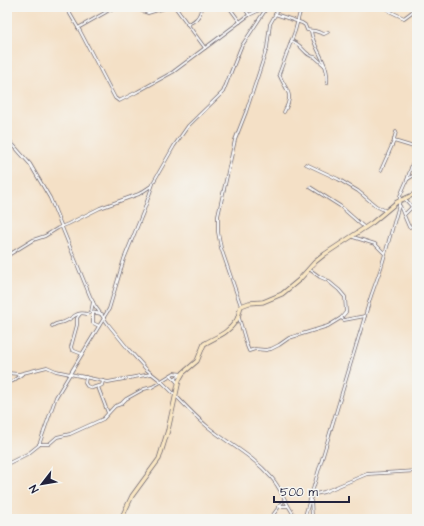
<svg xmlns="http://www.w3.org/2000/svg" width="424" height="526" font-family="'Architects Daughter',sans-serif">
  <rect width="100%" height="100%" fill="#f6f6f2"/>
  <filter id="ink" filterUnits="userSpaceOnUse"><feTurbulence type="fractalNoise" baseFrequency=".025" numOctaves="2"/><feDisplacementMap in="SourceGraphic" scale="8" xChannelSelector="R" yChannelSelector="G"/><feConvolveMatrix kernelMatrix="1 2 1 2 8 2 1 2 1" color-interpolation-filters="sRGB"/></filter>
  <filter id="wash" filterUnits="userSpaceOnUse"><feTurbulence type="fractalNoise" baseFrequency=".012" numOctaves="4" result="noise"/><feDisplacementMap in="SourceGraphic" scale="16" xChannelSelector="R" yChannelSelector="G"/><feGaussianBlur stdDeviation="0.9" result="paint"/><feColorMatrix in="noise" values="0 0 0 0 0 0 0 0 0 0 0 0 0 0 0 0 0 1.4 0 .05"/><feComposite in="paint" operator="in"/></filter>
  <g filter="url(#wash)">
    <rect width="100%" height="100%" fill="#f4e0c6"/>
  </g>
  <g filter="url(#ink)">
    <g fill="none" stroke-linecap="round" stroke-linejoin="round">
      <defs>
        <g id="street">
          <path d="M66 7 80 31 115 98 119 101 137 92 173 72 249 15 266 7"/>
          <path d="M132 7 148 13 168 7"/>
          <path d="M175 7 205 48"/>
          <path d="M229 7 240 22"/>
          <path d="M244 7 249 15"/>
          <path d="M389 11 404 18 412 12 414 7"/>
          <path d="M275 14 302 23 305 25 307 30 315 31 324 34 328 32"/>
          <path d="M187 24C195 22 201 16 201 7"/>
          <path d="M78 28 115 7"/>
          <path d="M311 31C313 48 330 64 327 83"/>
          <path d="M291 41C302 43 304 56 315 57L325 66"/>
          <path d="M284 112C295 92 286 92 279 74L295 31 300 12V7"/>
          <path d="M7 138 30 164 50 198 90 296 95 306 108 324 129 350 147 370 161 381 174 373 182 374"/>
          <path d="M394 141V139L396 132"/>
          <path d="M306 164 338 179 358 191 376 206 386 211"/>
          <path d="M381 170 394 141 417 148"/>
          <path d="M408 179 417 173"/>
          <path d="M310 187 340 206 365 228"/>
          <path d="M405 199 417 212"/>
          <path d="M400 206 409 227 417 225"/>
          <path d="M404 215 412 207"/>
          <path d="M353 237 375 244 384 253"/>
          <path d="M7 256 33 240 45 236 58 228 68 224 100 208 139 194 151 186"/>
          <path d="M309 269 320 277 327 280 339 290 345 297 346 312 341 318"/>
          <path d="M241 306 221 248 218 232V216L235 140 246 112 267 48 270 24 279 8"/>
          <path d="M91 312 93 302"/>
          <path d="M93 313V323L99 326"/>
          <path d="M80 314 77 318V325L71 347 72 350 82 354"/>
          <path d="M104 317 109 309 124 259 144 210 154 181 174 146 188 126 223 92 241 47 264 12 267 8H279"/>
          <path d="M239 318 247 346 249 351 255 349 266 350 271 349 279 345 289 338 328 326 341 318 344 320 365 316"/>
          <path d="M52 326C56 323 59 323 64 322 73 319 75 311 87 314L91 312 102 314"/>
          <path d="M7 373 19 374 47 367 56 371 108 382 151 374"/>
          <path d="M171 375 178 383"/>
          <path d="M86 377 85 383 87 386 92 388 98 386"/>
          <path d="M174 379 181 374"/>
          <path d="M103 381 102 385 98 387 108 413"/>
          <path d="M162 382C178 397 191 413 208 427 229 444 253 456 271 477 282 489 286 506 297 519"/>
          <path d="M7 383 13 381 22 374"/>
          <path d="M39 444H49L57 437 70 434 103 419 115 406 121 404 126 399 144 389 152 387 161 382"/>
          <path d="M7 464 29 453 39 445 56 397 104 318"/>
          <path d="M311 495 324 492 367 474 417 471"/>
          <path d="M311 499 312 516"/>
          <path d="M279 506H288"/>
          <path d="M114 519 118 518 121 519"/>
          <path d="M270 519 284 500"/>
          <path d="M304 519 371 296 381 268 399 205 400 196 407 180 417 149"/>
        </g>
        <path id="secondary" d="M121 519 132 496 159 459 168 430 179 380 183 373 197 361 204 344C217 336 226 335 236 321 239 317 239 311 241 306L249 303 263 302 282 294 299 280 315 262 325 254 372 223 397 202 417 193"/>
      </defs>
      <use href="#street" stroke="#6c646c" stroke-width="3.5"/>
      <use href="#secondary" stroke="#6c646c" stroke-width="5"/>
      <use href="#street" stroke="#fff" stroke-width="2"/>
      <use href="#secondary" stroke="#fae7c3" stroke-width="3.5"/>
    </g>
  </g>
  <rect width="424" height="526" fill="none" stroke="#f6f6f2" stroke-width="24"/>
  <g transform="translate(42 484) rotate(239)" stroke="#f6f6f2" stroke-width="3" paint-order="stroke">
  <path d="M0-3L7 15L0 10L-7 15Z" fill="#22223b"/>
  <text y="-6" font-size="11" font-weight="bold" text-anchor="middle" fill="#22223b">N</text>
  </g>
  <path d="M274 496v6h75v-6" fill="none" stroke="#22223b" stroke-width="2"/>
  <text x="280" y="496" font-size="12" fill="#22223b" stroke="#f6f6f2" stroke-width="3" paint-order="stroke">500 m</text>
</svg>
